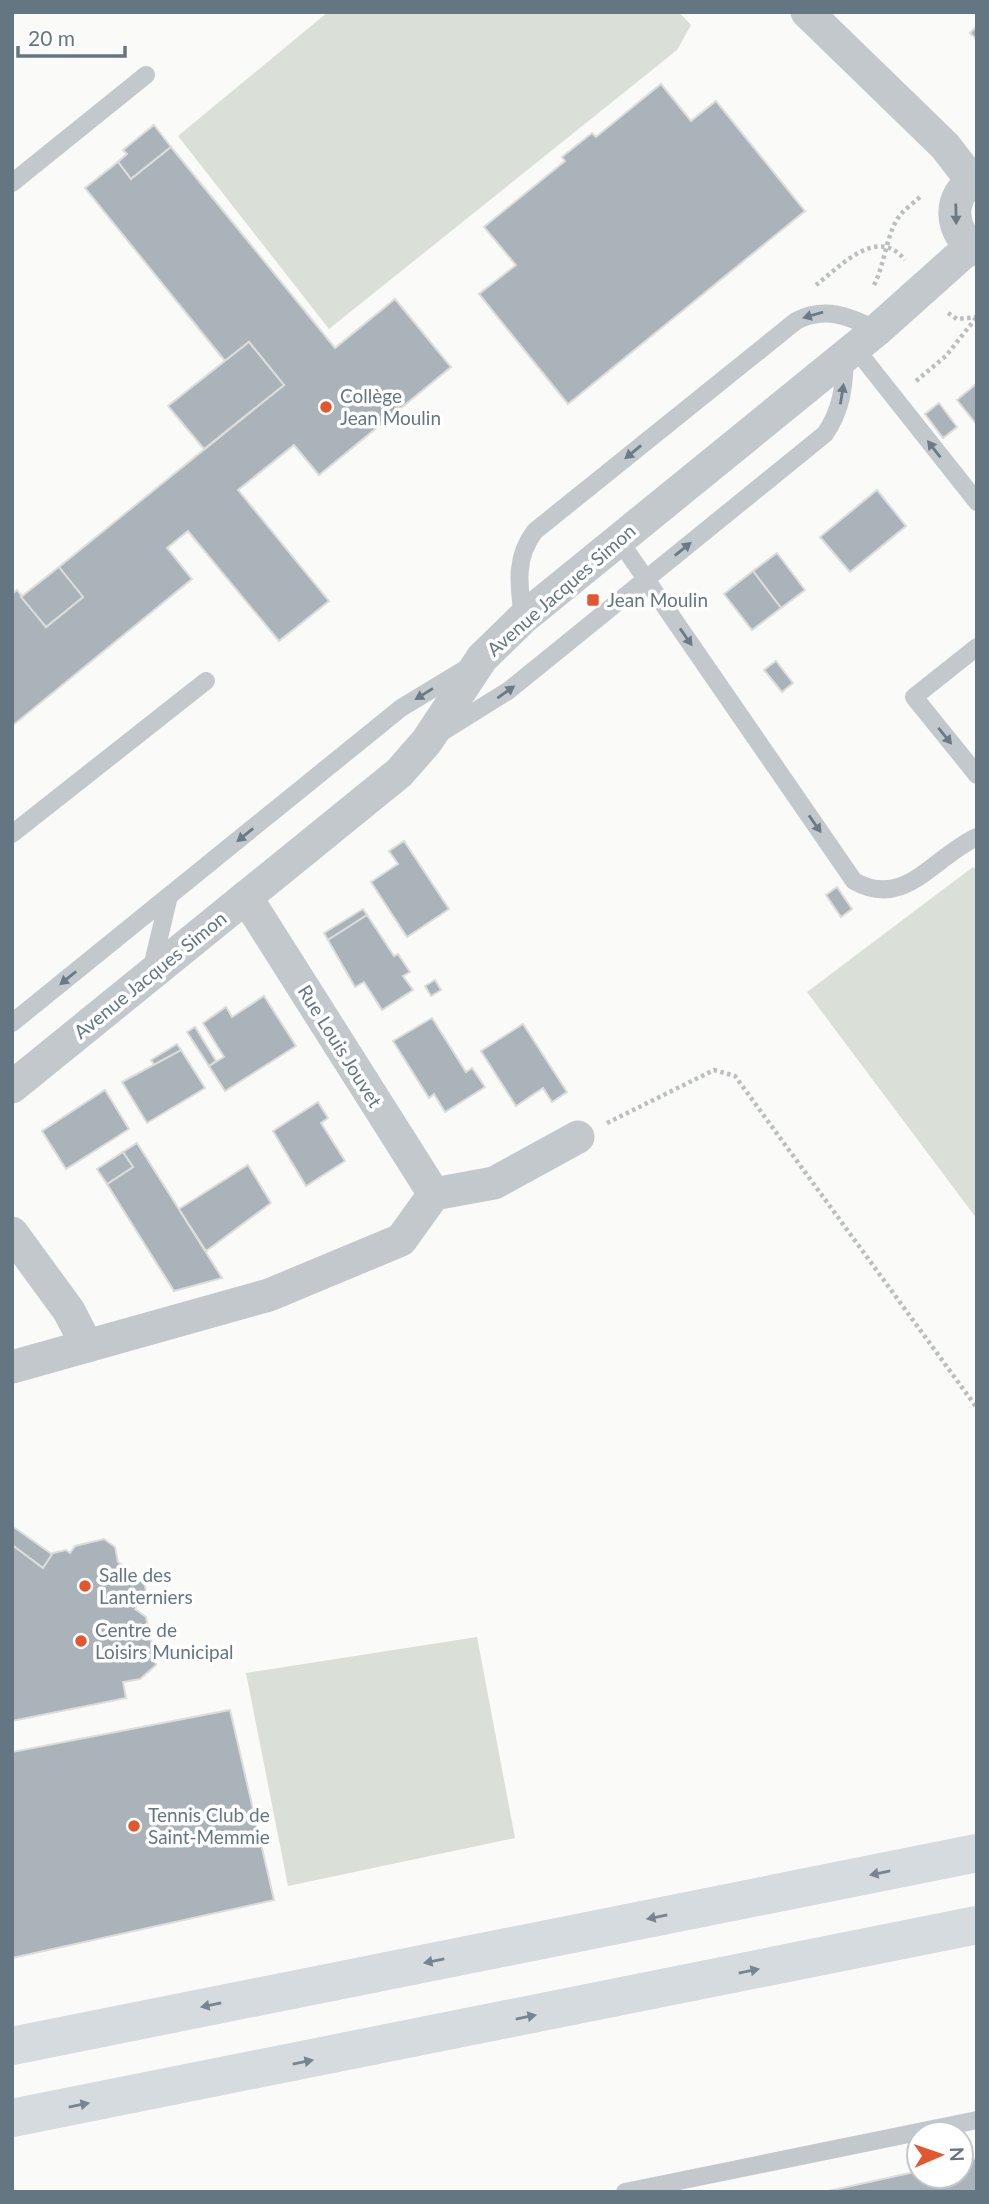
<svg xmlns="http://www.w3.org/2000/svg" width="989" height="2204" font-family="Lato,sans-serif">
  <rect width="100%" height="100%" fill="#fafaf8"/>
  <g fill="#dadfd7">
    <path d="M328 12H679L691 25 677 50 329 329 178 136Z"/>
    <path d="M973 867 977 871V1219L807 992Z"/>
    <path d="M477 1637 515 1838 288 1886 246 1673Z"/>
  </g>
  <g fill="#aab3b9" stroke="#dcdcda" stroke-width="2">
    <path d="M977 26V40L970 33Z"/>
    <path d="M661 84 691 121 716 101 805 211 568 404 479 294 516 265 484 227 565 161 562 157 592 133 596 137Z"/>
    <path d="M154 125 171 147 131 179 118 162 127 154 123 150Z"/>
    <path d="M171 147 335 348 395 299 451 367 319 475 294 445 238 490 329 601 279 641 188 531 167 548 192 579 12 726V594L17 590 46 627 83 597 59 567 284 385 249 342 225 361 85 188 118 162 131 179Z"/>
    <path d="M249 342 284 385 204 449 168 406Z"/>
    <path d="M975 385 977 386V425L957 400Z"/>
    <path d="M939 403 957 427 943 438 925 414Z"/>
    <path d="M877 490 906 526 850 572 820 537Z"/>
    <path d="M777 553 805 590 781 608 753 571Z"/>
    <path d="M59 567 83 597 46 627 21 597Z"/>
    <path d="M753 571 781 608 752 630 724 594Z"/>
    <path d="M776 661 793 683 782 692 764 670Z"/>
    <path d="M404 841 449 909 407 937 371 882 398 864 389 851Z"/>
    <path d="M837 887 852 909 841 917 826 895Z"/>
    <path d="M363 909 367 915 328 940 324 933Z"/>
    <path d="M367 915 394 956 398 954 410 972 403 976 413 990 382 1010 364 982 355 987 328 940Z"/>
    <path d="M435 980 441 990 431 996 425 986Z"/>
    <path d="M264 996 296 1046 225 1091 209 1066 224 1057 203 1023 226 1007 232 1017Z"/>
    <path d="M432 1018 466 1072 472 1068 485 1087 445 1112 434 1094 429 1098 393 1041Z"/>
    <path d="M523 1024 567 1092 552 1102 543 1088 516 1106 481 1051Z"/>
    <path d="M195 1027 216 1061 209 1066 187 1032Z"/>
    <path d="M177 1044 181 1050 155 1066 151 1060Z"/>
    <path d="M181 1050 205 1088 147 1123 122 1082Z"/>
    <path d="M105 1090 129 1129 66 1169 42 1131Z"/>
    <path d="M318 1102 328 1118 321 1123 345 1161 306 1186 273 1131Z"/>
    <path d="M137 1143 168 1192 222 1278 174 1291 107 1184 133 1167 123 1152Z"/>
    <path d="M123 1152 133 1167 107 1184 97 1169Z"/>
    <path d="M248 1165 271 1203 206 1251 179 1209Z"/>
    <path d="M12 1526 53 1555 43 1568 12 1545Z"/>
    <path d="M104 1539 115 1547 118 1562 144 1580 146 1592 135 1609 146 1617 156 1665 140 1679 123 1682 126 1698 12 1721V1545L43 1568 53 1553 66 1550 70 1553 75 1546Z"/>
    <path d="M230 1710 274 1900 12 1958V1752Z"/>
    <path d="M977 2158V2192H824L919 2171V2176H961V2162Z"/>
  </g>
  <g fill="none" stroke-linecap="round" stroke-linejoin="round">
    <g stroke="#bbbfc2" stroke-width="4.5" stroke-dasharray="3.5 3.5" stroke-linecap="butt">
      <path d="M816 285C840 267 877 225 905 260"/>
      <path d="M874 285C885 264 886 234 900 215 906 208 915 202 921 196"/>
      <path d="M948 313 957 319 977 317"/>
      <path d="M916 381 946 356 976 318"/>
      <path d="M607 1123 714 1070 735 1076 977 1408"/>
    </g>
    <g stroke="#c3c8cc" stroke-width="18">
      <path d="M12 183 146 75"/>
      <path d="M855 348 977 502"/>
      <path d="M619 540 854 881C905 910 933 857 977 837"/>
      <path d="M523 618C519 586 514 558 535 531L796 321C825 306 849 316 877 330"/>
      <path d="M977 647 914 697 977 775"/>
      <path d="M442 732 508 691 825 434C842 409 844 387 845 357"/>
      <path d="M12 834 206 681"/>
      <path d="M151 971 169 896"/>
      <path d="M12 1023 401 708 467 668"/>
      <path d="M625 2192 977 2120"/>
    </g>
    <g stroke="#c3c8cc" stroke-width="33">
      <path d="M807 12 945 146 972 181"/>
      <path d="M977 179C946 194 949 234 977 250"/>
      <path d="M246 897 434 1194"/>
      <path d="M12 1087 399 773 427 741 482 658 523 618 877 330 971 246"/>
      <path d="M434 1194 494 1183 578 1137"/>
      <path d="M12 1233 69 1311 87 1346"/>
      <path d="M12 1367 269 1295 401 1240 434 1194"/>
    </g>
    <g stroke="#d6dbdf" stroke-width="38">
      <path d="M12 2046 977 1853"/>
      <path d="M12 2118 977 1925"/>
    </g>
  </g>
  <defs><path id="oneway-solid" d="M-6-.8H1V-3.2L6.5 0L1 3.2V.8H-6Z" transform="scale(1.75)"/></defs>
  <g fill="#6a7a87">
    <use href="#oneway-solid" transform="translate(956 214) rotate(89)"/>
    <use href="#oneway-solid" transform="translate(813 315) rotate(164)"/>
    <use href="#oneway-solid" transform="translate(842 394) rotate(-81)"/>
    <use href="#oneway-solid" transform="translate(934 449) rotate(-128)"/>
    <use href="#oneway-solid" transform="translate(633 452) rotate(141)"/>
    <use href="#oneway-solid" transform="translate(683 549) rotate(-39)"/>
    <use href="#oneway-solid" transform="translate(686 637) rotate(55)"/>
    <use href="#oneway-solid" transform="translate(506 692) rotate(-35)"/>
    <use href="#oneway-solid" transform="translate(424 694) rotate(148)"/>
    <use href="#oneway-solid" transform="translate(945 736) rotate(51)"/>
    <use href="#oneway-solid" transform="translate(815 824) rotate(55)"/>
    <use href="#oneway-solid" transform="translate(245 835) rotate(141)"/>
    <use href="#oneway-solid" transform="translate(68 978) rotate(141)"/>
  </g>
  <g fill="#768591">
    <use href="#oneway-solid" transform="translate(880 1873) rotate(169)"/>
    <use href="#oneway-solid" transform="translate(657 1917) rotate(169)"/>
    <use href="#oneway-solid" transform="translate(434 1961) rotate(169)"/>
    <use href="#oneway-solid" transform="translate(749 1971) rotate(-11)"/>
    <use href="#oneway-solid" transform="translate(211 2005) rotate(168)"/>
    <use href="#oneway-solid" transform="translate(526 2017) rotate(-11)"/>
    <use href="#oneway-solid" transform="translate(303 2062) rotate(-11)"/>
    <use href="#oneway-solid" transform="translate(79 2105) rotate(-11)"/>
  </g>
  <g fill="#e4572e" stroke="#fff" stroke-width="2.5">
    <circle cx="326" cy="407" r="7"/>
    <rect x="586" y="593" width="14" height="14" rx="3.5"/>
    <circle cx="85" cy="1586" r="7"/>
    <circle cx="81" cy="1641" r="7"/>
    <circle cx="134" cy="1826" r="7"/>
  </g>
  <g text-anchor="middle" stroke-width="7" stroke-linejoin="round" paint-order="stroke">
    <g font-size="19" fill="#657683" stroke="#fff" text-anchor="start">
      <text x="340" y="403">Collège<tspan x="340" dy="22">Jean Moulin</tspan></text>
      <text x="607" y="607">Jean Moulin</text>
      <text x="99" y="1582">Salle des<tspan x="99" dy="22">Lanterniers</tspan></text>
      <text x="95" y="1637">Centre de<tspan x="95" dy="22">Loisirs Municipal</tspan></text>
      <text x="148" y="1822">Tennis Club de<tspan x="148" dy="22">Saint-Memmie</tspan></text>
    </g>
    <g font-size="19" fill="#657683" stroke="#fff">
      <text transform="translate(561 590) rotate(-41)" y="7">Avenue Jacques Simon</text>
      <text transform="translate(150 975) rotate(-39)" y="7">Avenue Jacques Simon</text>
      <text transform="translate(340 1046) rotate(58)" y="7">Rue Louis Jouvet</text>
    </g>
  </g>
  <rect width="989" height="2204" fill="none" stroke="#657683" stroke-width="28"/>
  <g transform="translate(940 2155) rotate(88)"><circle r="33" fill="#ffffff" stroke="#c1c8cd" stroke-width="2"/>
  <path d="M0-5L12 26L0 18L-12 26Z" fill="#e4572e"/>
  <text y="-10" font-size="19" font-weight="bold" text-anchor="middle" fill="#657683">N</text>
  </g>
  <path d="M18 46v10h107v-10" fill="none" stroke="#657683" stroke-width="3.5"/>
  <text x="28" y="46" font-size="21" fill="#657683" stroke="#ffffff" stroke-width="5" paint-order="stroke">20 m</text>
</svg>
